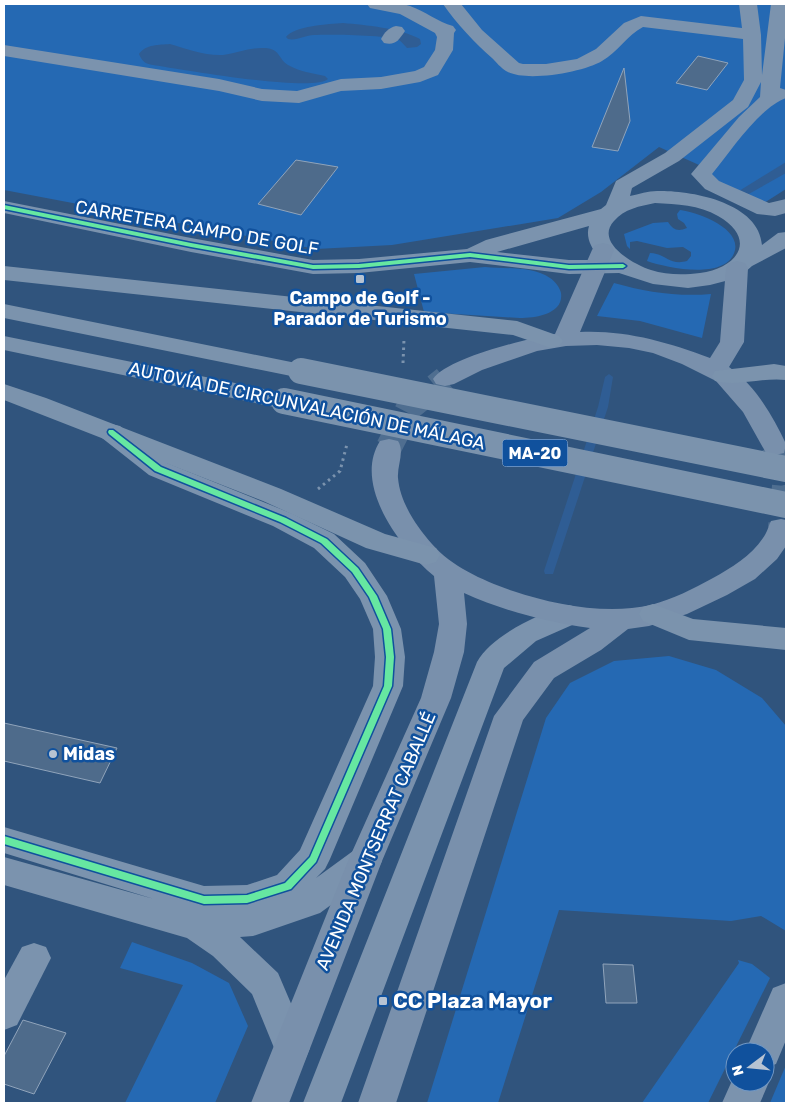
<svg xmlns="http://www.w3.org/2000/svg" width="790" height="1107" font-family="Rubik,sans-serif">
  <rect width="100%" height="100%" fill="#30547d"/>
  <g fill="#2569b3">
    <path d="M4 4H786V189L761 205 713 180 708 169 659 147 601 192 558 218 392 245 316 249 4 190Z"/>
    <path d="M680 210C696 212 740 227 735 250 728 281 667 268 647 261L650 253C665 253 669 266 687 261L691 256V252L683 247 667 248 637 241 630 242V249L627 246 624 234 653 223 668 222C673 230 678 232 687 228L684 223 678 219 677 214Z"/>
    <path d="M485 267C505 269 533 266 550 278 555 281 560 288 561 293 564 314 535 318 520 318L424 312 414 274Z"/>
    <path d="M614 283C646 292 678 297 711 294L702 338 640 321 597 316Z"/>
    <path d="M669 656 716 670 762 698 786 726V931L761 916 731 921 559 910 498 1103H427L546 718 570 683 614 661Z"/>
    <path d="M132 942 192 963 229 983 248 1026 215 1103H125L183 985 120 968Z"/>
    <path d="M738 960 752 964 770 978 708 1103H642L739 963Z"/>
    <path d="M786 1065V1103H770Z"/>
  </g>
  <g fill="#2f5d94">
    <path d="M343 23C366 25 399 28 420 39L421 44 417 47 407 48C404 45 402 42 399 40 391 35 327 34 314 35 305 35 297 41 288 39L286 37C294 26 329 24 343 23Z"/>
    <path d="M170 44C187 49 205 56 223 55 237 53 251 47 265 48 281 49 278 59 288 65 300 72 312 73 325 76L328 79C313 93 179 69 153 65 145 64 142 61 139 54 146 44 159 45 170 44Z"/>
    <path d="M786 162V173L747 195 739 191Z"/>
  </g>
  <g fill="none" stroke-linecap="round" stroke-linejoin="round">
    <path fill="#2f5d94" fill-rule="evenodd" d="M609 374 613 377 608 407 554 571 553 574H545L544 571 598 407 605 377Z"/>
  </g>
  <g fill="#4e6b8b" stroke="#90a4bb">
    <path d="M698 56 728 63 707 90 676 83Z"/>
    <path d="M624 68 630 121 618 151 592 147Z"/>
    <path d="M296 160 338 167 301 215 258 204Z"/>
    <path d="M4 723 117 748 100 783 4 761Z"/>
    <path d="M603 964 633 965 637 1003H606Z"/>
    <path d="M23 1020 66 1033 34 1094 4 1084V1056Z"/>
  </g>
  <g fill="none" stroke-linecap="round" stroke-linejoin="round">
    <g stroke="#4f6e90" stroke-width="26" stroke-dasharray="26 13" stroke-linecap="butt">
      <path d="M389 447 409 408 445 379"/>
      <path d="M775 447 785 486 781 528"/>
    </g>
    <g stroke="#7b93ae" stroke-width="3" stroke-dasharray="2.5 4" stroke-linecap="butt">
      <path d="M403 363 404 339"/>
      <path d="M318 489 340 471 347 444"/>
    </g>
    <g fill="#7b93ae" fill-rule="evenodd">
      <path d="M367 4C380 3 398 2 410 6 425 11 438 22 453 26L456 30 454 33 453 50 438 75 420 82 381 89 341 91 299 103 262 101 219 91 4 56V45L219 79 262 89 297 91 341 79 381 77 415 71 424 67 435 50 437 37 435 33 400 14 370 8Z"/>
      <path d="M443 4H461L482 30 519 63 523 64H546L577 59 596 49 624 23 641 16 742 28 739 4H757L761 35 762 75 771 4H786V28L780 88 786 90V98C759 108 731 151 712 174L719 181 769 203 786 199V213L775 216 757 214 705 189 691 174 739 117 760 97 761 82 748 107 679 161 632 188 630 196C639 194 648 191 657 191 690 190 759 202 762 245L778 233 786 232V248L752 266 743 274 733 279 710 285 688 288 653 284 619 273 569 274 470 262 359 273 313 274 191 252 4 213V201L191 238 313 260 359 259 467 249 486 240 601 209 606 205 616 181 665 153 733 100 744 80 743 39 643 27C627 35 618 52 602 61 584 72 525 83 506 71 501 68 496 62 492 58 474 42 457 24 443 4ZM655 203C677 204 699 205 718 216 758 239 738 268 700 273 684 275 666 275 651 270 635 265 594 243 614 221 624 209 640 206 655 203ZM589 226C585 239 593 250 601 260H569L497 252Z"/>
      <path d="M396 26 402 27 405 31C399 40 395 46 384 43L381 39C385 32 388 28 396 26Z"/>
      <path d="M111 424 120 426 167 463 293 514 334 534 365 563 387 596 401 629 405 657 403 686 330 859 325 869 316 878 353 851 365 847 377 851 382 861 377 871 320 913 253 936 240 937 278 973 310 1048 305 1060 292 1065 279 1060 252 994 213 956 187 938 4 885V857L154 899 4 853V827L204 886 247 885 277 875 300 850 373 686 375 657 373 629 360 599 345 577 314 548 273 526 149 475 102 438 98 432 102 426Z"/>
      <path d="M569 605 579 608 583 615 579 622 536 641 504 668 341 1103H303L477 662C492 635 540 613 569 605Z"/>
      <path d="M34 943 46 947 51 958 17 1025 4 1030V980L22 947Z"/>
      <path d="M786 983V1040L776 1064 765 1068V1052H745L773 988Z"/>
      <path d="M735 1074V1082H765V1074L769 1082 760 1103H722Z"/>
    </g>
    <g fill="#7990ac" fill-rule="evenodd">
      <path d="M603 243 611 245 614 250 580 332C626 330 667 342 710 358L720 342 726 268 729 263 737 261 745 263 748 268 744 342 729 367C755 385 773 416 786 444L784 453 775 455 766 453 743 412 716 381 682 364 653 353 629 348 597 345 566 346 537 351 482 370 454 384 445 386 436 384 433 379C447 358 529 338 555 334L592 250 595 245Z"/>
      <path d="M389 439 398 441C405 452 397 465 398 478 400 502 416 526 432 544 452 567 484 581 513 591 555 605 607 615 651 605 673 599 693 589 713 578 731 568 751 556 763 538 767 533 768 527 771 521L781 519 786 520V546L777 559 755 579 727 595 687 614 649 626 628 629 601 650 554 678 523 720 396 1103H358L494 716 534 662 590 628C546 622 504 611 464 593L467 624 464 652 451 698 382 861 289 1103H251L348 861 421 698 434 652 439 624 434 576C401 549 352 485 380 441Z"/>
    </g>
    <g fill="#7b93ad" fill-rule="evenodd">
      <path d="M4 266 517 321 559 336 563 341 559 346 551 348 513 335 4 280Z"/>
      <path d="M4 304 301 364 310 366 313 371 310 376 301 378 4 318Z"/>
      <path d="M4 336 284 393 293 396 296 401 293 406 284 409 4 350Z"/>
      <path d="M774 364 786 366V380C763 377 738 387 715 381L712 376 715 371Z"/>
      <path d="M4 384 46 398 281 489 385 534 436 548 440 555 436 562 426 565 366 548 263 501 4 400Z"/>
      <path d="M653 604 693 619 786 628V650L689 640 643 621 639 614 643 607Z"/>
    </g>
    <g stroke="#7b93ad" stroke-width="26">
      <path d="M301 371 786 469"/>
      <path d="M284 401 786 505"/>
    </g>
    <defs>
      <g id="cycleway">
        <path d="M4 205 191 243 313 265 359 264 470 253 569 265 623 264 626 266 623 268 569 269 470 257 359 268 313 269 191 247 4 209Z"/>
        <path d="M109 430H113L161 467 286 518 327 539 358 568 377 596 391 629 394 657 392 686 316 862 291 889 247 903 204 904 4 844V836L204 896 247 895 285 883 310 857 384 686 386 657 383 629 369 597 352 572 321 543 280 522 155 471 109 434 108 432Z"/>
      </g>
    </defs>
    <use href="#cycleway" stroke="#10519d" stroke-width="3"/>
    <use href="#cycleway" fill="#66e7a1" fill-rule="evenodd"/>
  </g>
  <g fill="#b7c3d2" stroke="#10519d" stroke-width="2">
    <rect x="355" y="274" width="10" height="10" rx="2.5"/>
    <circle cx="53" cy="754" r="5"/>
    <rect x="378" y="996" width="10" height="10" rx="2.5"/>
  </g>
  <g text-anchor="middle" stroke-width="5" stroke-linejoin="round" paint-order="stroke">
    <rect fill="#10519d" stroke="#b7cbe2" stroke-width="1" x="502.5" y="439.5" width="65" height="27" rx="4"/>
    <g font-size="16" font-weight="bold" fill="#fff">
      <text x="535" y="459">MA-20</text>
    </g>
    <g font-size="18" fill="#fff" stroke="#10519d">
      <text transform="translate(197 228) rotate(10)" y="6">CARRETERA CAMPO DE GOLF</text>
      <text transform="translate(307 406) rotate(12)" y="6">AUTOVÍA DE CIRCUNVALACIÓN DE MÁLAGA</text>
      <text transform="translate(376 841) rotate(-67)" y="6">AVENIDA MONTSERRAT CABALLÉ</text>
    </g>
    <g font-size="18" font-weight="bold" fill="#fff" stroke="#10519d">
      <text x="360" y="304">Campo de Golf -<tspan x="360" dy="21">Parador de Turismo</tspan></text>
      <text x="63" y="760" text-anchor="start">Midas</text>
    </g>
    <g font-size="21" font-weight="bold" fill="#fff" stroke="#10519d" text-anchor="start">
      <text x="393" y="1008">CC Plaza Mayor</text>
    </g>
  </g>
  <rect width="790" height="1107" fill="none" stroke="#ffffff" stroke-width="10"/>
  <g transform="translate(750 1067) rotate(254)"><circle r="24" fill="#10519d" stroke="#7097c4"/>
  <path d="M0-4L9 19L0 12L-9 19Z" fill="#b7c3d2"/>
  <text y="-8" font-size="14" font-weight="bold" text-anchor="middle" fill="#ffffff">N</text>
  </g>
</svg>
